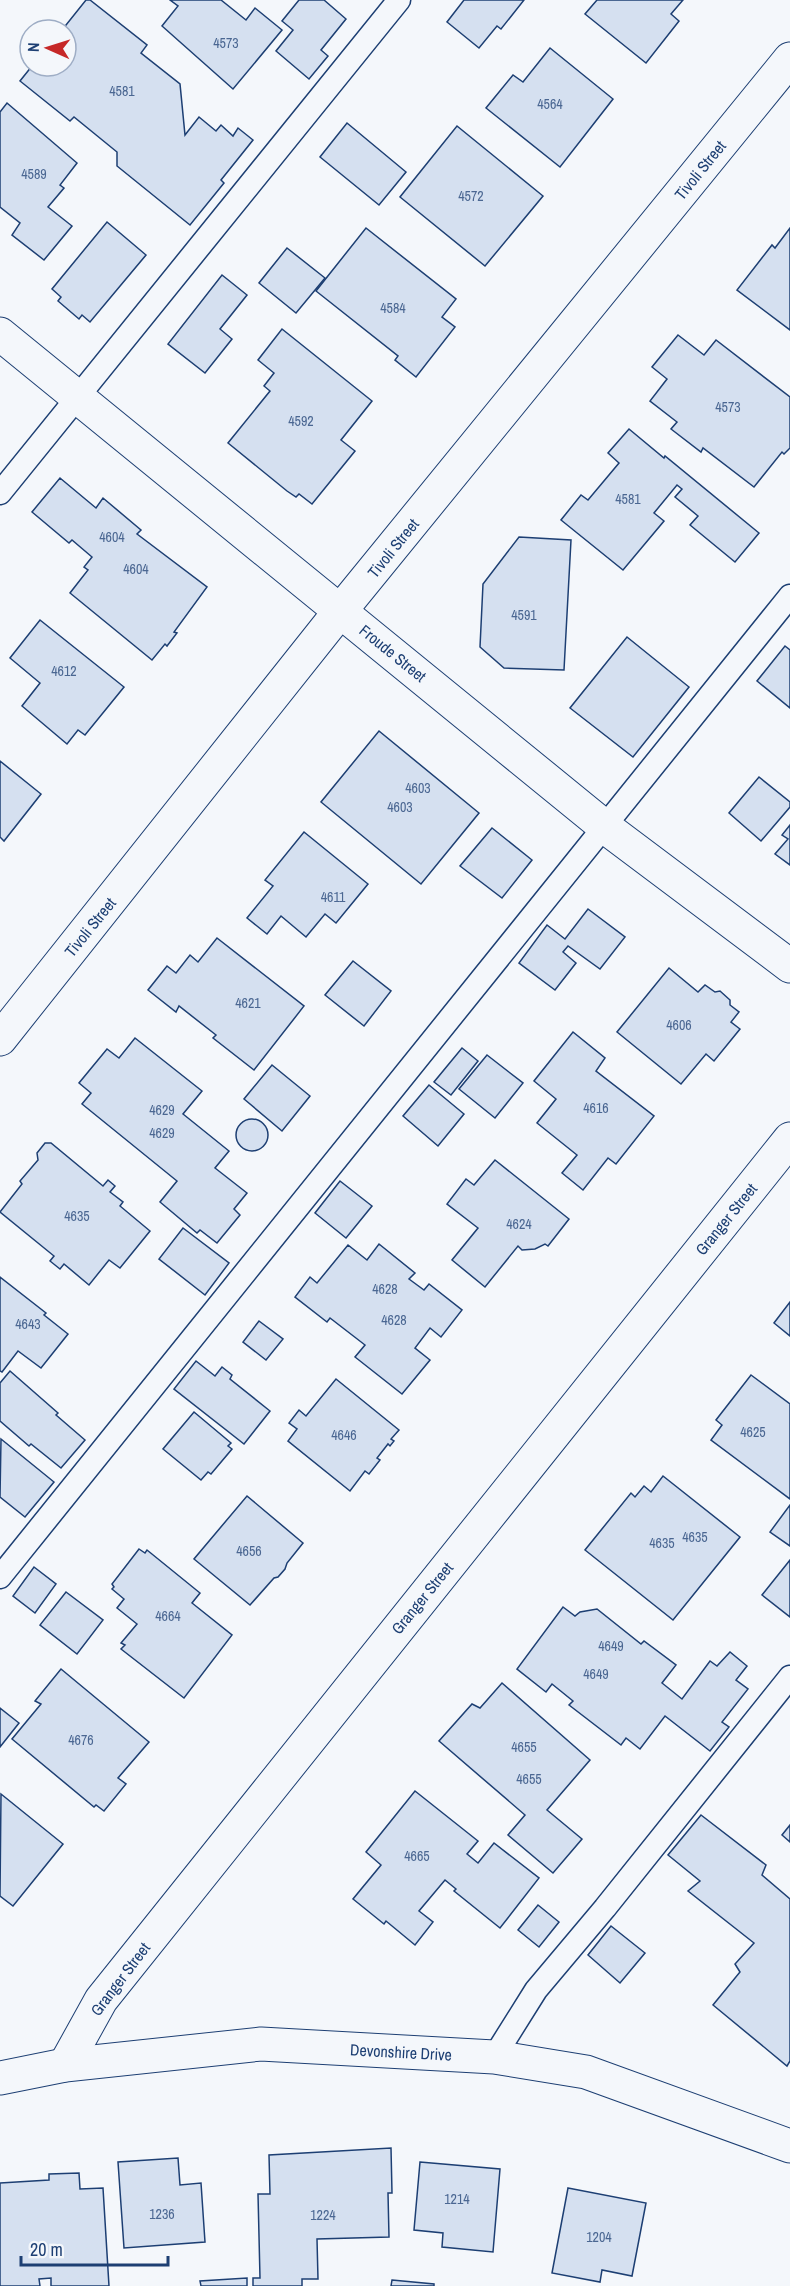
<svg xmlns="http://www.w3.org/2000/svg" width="790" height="2286" font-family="'Archivo Narrow',sans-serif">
  <rect width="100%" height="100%" fill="#f4f7fb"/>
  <g fill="#d5e0f0" stroke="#1d3f73" stroke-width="1.5">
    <path d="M86 0H90L147 45 141 53 180 84 185 135 199 117 216 131 221 125 233 136 238 128 253 140 221 180 224 183 190 225 117 166V152L74 117 70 121 20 81 32 66H66V52L68 54 73 48 66 41V30H62Z"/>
    <path d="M170 0H221L246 20 255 8 282 30 233 89 162 26 178 6Z"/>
    <path d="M299 0H324L346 19 321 50 328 56 309 79 276 51 293 30 282 21Z"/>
    <path d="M464 0H524L501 29 497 26 479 48 447 22Z"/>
    <path d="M597 0H683L671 14 679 21 646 63 585 14Z"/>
    <path d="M550 48 613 99 560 167 486 108 513 75 523 82Z"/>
    <path d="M7 103 77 163 60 185 64 188 48 207 72 226 44 260 12 235 20 223 0 207V112Z"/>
    <path d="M347 123 406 172 379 205 320 157Z"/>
    <path d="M457 126 543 196 485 266 400 197Z"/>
    <path d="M107 222 146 255 90 322 82 315 79 319 58 301 61 297 52 289Z"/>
    <path d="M366 228 456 299 442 317 455 327 416 377 395 360 398 356 316 291Z"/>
    <path d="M790 228V330L737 290 772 245 775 248Z"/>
    <path d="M287 248 325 278 296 313 259 283Z"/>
    <path d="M222 275 247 295 220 329 232 339 205 373 168 344Z"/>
    <path d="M282 329 372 401 341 440 355 451 312 504 299 494 296 497 287 491 228 443 270 391 264 386 274 373 258 360Z"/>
    <path d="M678 335 704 355 716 340 790 397V448L784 454 782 452 754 487 703 448 701 452 671 429 677 422 650 401 667 379 652 367Z"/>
    <path d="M629 429 664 458 665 456 759 533 735 562 690 525 698 516 675 497 682 489 677 485 654 513 664 521 623 570 561 520 581 495 588 500 619 463 608 453Z"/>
    <path d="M60 478 96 508 103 498 141 530 137 534 207 587 174 632 177 633 167 646 165 644 152 660 70 593 88 570 84 567 92 557 72 540 69 543 32 512Z"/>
    <path d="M519 537 571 540 564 670 504 668 480 647 483 584Z"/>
    <path d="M40 620 124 687 85 735 78 730 67 744 22 706 40 683 10 658Z"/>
    <path d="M627 637 689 687 633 757 570 708Z"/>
    <path d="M785 646 790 650V708L757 681Z"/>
    <path d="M379 731 479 813 421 884 321 802Z"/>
    <path d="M0 761 41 794 4 841 0 837Z"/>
    <path d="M759 777 790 802V807L761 841 729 813Z"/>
    <path d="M790 825V865L775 854 788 839 782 835Z"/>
    <path d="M492 828 532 860 502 898 460 866Z"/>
    <path d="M304 832 368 884 336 923 325 914 306 937 281 916 267 934 247 918 273 886 265 880Z"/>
    <path d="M588 909 625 937 600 969 568 946 563 952 576 963 555 990 519 963 547 925 565 939Z"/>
    <path d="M217 938 304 1006 254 1070 213 1038 216 1035 179 1006 176 1012 148 990 167 966 176 973 190 955 198 962Z"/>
    <path d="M353 961 391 991 364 1026 325 995Z"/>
    <path d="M669 968 698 992 705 985 715 992 720 991 730 1000V1005L739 1012 731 1022 740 1029 714 1061 706 1054 681 1084 617 1032Z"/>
    <path d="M573 1032 605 1058 596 1071 654 1116 616 1164 608 1158 583 1190 562 1173 577 1155 537 1123 556 1099 534 1081Z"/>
    <path d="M135 1038 202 1091 183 1114 229 1151 215 1168 247 1193 234 1209 240 1215 217 1243 200 1230 197 1233 160 1202 177 1181 82 1104 91 1093 79 1083 107 1049 119 1058Z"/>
    <path d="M462 1048 478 1061 451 1095 434 1082Z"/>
    <path d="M487 1055 523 1083 495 1118 459 1089Z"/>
    <path d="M272 1065 310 1096 282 1131 244 1099Z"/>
    <path d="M429 1085 464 1114 438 1146 403 1116Z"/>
    <circle cx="252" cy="1135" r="16"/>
    <path d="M45 1143H51L103 1186 108 1180 115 1186 110 1192 123 1202 120 1206 150 1231 120 1268 109 1260 89 1285 64 1264 60 1269 50 1261 54 1256 0 1212 22 1184 20 1181 38 1160 37 1153Z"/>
    <path d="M495 1160 569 1219 548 1246 545 1244 535 1249 522 1250 518 1246 485 1287 452 1260 478 1228 447 1204 466 1179 474 1185Z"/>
    <path d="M340 1181 372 1206 346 1238 315 1213Z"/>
    <path d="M183 1228 229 1263 205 1295 159 1259Z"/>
    <path d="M379 1244 415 1273 409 1279 424 1290 429 1284 462 1310 441 1337 430 1328 415 1348 430 1360 402 1394 355 1357 365 1345 330 1318 327 1322 295 1297 310 1277 317 1283 348 1245 367 1260Z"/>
    <path d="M0 1277 46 1313 44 1315 68 1334 41 1368 18 1351 2 1372 0 1371Z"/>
    <path d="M790 1302V1336L774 1323Z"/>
    <path d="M259 1321 283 1339 266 1360 243 1342Z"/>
    <path d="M196 1361 215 1376 222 1367 232 1375 230 1379 270 1411 244 1444 174 1389Z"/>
    <path d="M10 1371 58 1413 56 1415 85 1440 61 1468 31 1444 29 1446 0 1421V1383Z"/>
    <path d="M751 1375 790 1404V1499L711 1440 722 1425 716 1420Z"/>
    <path d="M336 1379 399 1430 391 1439 394 1441 390 1446 388 1444 377 1458 380 1460 369 1474 365 1471 350 1491 288 1441 297 1429 289 1423 299 1410 306 1416Z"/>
    <path d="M194 1412 231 1443 228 1446 232 1449 211 1474 208 1472 201 1480 163 1449Z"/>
    <path d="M1 1439 54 1482 25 1517 0 1497Z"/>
    <path d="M663 1476 740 1537 673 1620 585 1550 631 1493 635 1497 644 1486 651 1492Z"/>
    <path d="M247 1496 303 1543 287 1563 285 1569 278 1577 274 1578 250 1605 194 1559Z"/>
    <path d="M790 1505V1546L770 1532Z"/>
    <path d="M139 1549 145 1553 147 1550 200 1593 192 1603 232 1635 184 1698 121 1649 125 1645 121 1643 137 1624 117 1608 124 1599 112 1589 114 1587 112 1584Z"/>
    <path d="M790 1560V1617L762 1595Z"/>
    <path d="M34 1567 56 1584 35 1613 13 1596Z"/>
    <path d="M66 1592 103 1620 77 1654 40 1625Z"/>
    <path d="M563 1607 575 1616 580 1612 597 1609 641 1644 644 1641 676 1665 662 1683 682 1699 710 1661 717 1666 730 1652 747 1666 736 1680 748 1689 722 1722 729 1727 710 1751 665 1716 640 1749 626 1738 621 1745 569 1705 573 1701 552 1684 546 1692 517 1669Z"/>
    <path d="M61 1669 149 1742 118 1778 126 1784 104 1811 96 1805 94 1807 12 1739 41 1704 35 1701Z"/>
    <path d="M502 1683 590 1760 547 1810 582 1839 553 1873 508 1835 525 1815 439 1741 472 1704 480 1708Z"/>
    <path d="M0 1708 19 1723 0 1747Z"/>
    <path d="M415 1791 478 1841 467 1854 478 1863 494 1843 539 1878 500 1928 454 1891 456 1889 445 1880 419 1911 433 1922 415 1945 386 1921 384 1924 353 1899 381 1865 366 1852Z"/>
    <path d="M1 1794 63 1844 13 1906 0 1896Z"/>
    <path d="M701 1815 766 1865 762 1875 790 1899V2061L787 2066 713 2005 740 1972 735 1964 754 1943 688 1891 700 1881 668 1855Z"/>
    <path d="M790 1825V1842L782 1835Z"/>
    <path d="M538 1905 559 1922 539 1947 518 1930Z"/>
    <path d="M611 1926 645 1953 620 1983 588 1955Z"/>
    <path d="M391 2148 392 2193H388L389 2237 317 2239 318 2279H302V2286H253V2278H260L258 2194H270L269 2155Z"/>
    <path d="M178 2158 180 2185 201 2183 205 2242 124 2248 118 2162Z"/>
    <path d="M420 2162 500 2169 493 2252 442 2247 443 2233 414 2230Z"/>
    <path d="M79 2173 80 2189 103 2188 109 2286H51V2278L39 2279 40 2286H0V2183L49 2180V2174Z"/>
    <path d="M568 2188 646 2203 632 2276 602 2270 600 2282 552 2273Z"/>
    <path d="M247 2278V2286H201L200 2281Z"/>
    <path d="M392 2280 434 2284V2286H391Z"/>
  </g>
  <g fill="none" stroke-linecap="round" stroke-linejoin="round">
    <defs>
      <g id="lane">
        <path d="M0 493 399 0"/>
        <path d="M0 1577 790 596"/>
        <path d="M494 2057 536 1990 605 1908 790 1677"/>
      </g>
      <g id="street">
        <path d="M0 334 605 827 790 966"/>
        <path d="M0 1039 341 610 790 59"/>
        <path d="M65 2065 101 2000 790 1139"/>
        <path d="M0 2078 65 2065 261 2044 494 2057 586 2072 790 2146"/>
      </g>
    </defs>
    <use href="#lane" stroke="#1d3f73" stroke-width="25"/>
    <use href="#street" stroke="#1d3f73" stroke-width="35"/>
    <use href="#lane" stroke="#f4f7fb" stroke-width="22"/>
    <use href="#street" stroke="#f4f7fb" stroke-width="33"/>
  </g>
  <g text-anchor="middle" stroke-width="4.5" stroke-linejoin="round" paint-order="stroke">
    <g font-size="14" fill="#4b6792">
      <text x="226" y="48">4573</text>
      <text x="122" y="96">4581</text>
      <text x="550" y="109">4564</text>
      <text x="34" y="179">4589</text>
      <text x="471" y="201">4572</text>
      <text x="393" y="313">4584</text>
      <text x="728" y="412">4573</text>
      <text x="301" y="426">4592</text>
      <text x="628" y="504">4581</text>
      <text x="112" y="542">4604</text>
      <text x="136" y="574">4604</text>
      <text x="524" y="620">4591</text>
      <text x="64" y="676">4612</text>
      <text x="418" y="793">4603</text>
      <text x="400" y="812">4603</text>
      <text x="333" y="902">4611</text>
      <text x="248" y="1008">4621</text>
      <text x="679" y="1030">4606</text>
      <text x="596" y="1113">4616</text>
      <text x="162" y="1115">4629</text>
      <text x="162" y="1138">4629</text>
      <text x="77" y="1221">4635</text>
      <text x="519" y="1229">4624</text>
      <text x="385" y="1294">4628</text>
      <text x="394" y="1325">4628</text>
      <text x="28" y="1329">4643</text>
      <text x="753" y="1437">4625</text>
      <text x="344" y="1440">4646</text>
      <text x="695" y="1542">4635</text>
      <text x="662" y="1548">4635</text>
      <text x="249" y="1556">4656</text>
      <text x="168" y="1621">4664</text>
      <text x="611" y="1651">4649</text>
      <text x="596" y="1679">4649</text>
      <text x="81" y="1745">4676</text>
      <text x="524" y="1752">4655</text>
      <text x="529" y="1784">4655</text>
      <text x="417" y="1861">4665</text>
      <text x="457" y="2204">1214</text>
      <text x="162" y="2219">1236</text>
      <text x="323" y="2220">1224</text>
      <text x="599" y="2242">1204</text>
    </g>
    <g font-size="16" fill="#1d3f73" stroke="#f4f7fb">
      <text transform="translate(700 170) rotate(-51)" y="6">Tivoli Street</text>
      <text transform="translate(393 548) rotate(-51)" y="6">Tivoli Street</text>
      <text transform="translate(393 653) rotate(39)" y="6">Froude Street</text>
      <text transform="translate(90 927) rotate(-51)" y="6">Tivoli Street</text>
      <text transform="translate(726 1219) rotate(-51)" y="6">Granger Street</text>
      <text transform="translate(422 1598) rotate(-51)" y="6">Granger Street</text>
      <text transform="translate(120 1979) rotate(-53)" y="6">Granger Street</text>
      <text transform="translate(401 2052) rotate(3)" y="6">Devonshire Drive</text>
    </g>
  </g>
  <g transform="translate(48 48) rotate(273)"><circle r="28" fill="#f4f7fb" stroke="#9eadc5" stroke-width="1.5"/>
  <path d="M0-4.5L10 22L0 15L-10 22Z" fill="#c62828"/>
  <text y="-9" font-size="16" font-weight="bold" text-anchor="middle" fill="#1d3f73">N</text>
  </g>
  <path d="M21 2256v9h147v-9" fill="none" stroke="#1d3f73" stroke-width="3"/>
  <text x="30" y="2256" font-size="18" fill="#1d3f73" stroke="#f4f7fb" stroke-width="4.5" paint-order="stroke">20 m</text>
</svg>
